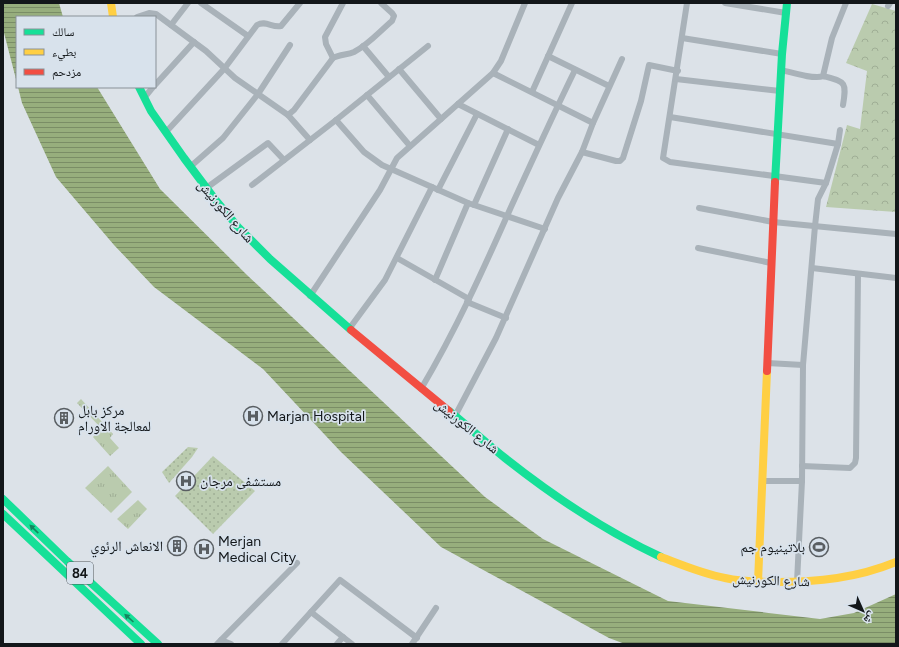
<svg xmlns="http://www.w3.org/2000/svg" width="899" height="647" font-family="Figtree,'Noto Naskh Arabic',sans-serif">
  <defs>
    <pattern id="grass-tufts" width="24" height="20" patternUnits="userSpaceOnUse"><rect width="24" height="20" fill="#bacbae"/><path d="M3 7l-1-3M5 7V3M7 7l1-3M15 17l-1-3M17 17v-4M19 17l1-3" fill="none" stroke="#9fae95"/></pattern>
    <pattern id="forest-crowns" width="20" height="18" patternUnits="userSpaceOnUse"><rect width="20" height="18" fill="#bacbae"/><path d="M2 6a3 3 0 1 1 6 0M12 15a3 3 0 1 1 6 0" fill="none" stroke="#9fae95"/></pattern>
    <pattern id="garden-dots" width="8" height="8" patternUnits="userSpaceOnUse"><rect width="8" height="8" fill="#bacbae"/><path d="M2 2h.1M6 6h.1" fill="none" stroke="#9fae95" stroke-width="1.8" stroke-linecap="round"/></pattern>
    <pattern id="water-rules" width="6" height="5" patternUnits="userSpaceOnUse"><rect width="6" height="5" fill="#97ae7d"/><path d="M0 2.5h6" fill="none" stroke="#7a8d66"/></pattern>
  </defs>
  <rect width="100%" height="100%" fill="#dce2e8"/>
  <g fill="url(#grass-tufts)">
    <path d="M81 399 113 434 110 438 119 448 110 456 93 437 101 428 77 403Z"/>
    <path d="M108 466 132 492 111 513 85 488Z"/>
    <path d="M138 500 147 509 128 529 117 519Z"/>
  </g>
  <path fill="url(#forest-crowns)" d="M872 4 896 11V212L826 207 847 125 860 129 867 71 846 63Z"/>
  <g fill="url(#garden-dots)">
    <path d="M188 447 198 448 192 457 169 483 162 472Z"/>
    <path d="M213 456 255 491 213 534 175 496Z"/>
  </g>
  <g fill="url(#water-rules)">
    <path d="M3 3H59L63 17H17V83L3 29Z"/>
    <path d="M18 87H97L160 189 247 275 485 497 543 539 668 601 820 619 854 613 896 594V644H625L609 638 441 547 341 452 263 369 154 287 114 245 56 177 22 103Z"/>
  </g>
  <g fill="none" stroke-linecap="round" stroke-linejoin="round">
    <g stroke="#a9b2b9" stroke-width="6">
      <path d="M201 3 248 36"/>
      <path d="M687 3 663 158 670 162 826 183"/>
      <path d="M725 3 786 13"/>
      <path d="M888 6 890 3"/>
      <path d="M137 17 149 13 156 14 206 51 235 78 288 115 294 110 333 58C340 54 347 55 354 52 368 45 380 31 392 21L394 16 392 13 381 3"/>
      <path d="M171 25 188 3"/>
      <path d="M682 38 782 54"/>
      <path d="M363 46 389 77"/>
      <path d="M548 56 609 86"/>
      <path d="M333 58 326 44 325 37 343 3"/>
      <path d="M399 69 441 119"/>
      <path d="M781 70C790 72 815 80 823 76L832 38 846 3"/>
      <path d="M493 73 593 123"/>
      <path d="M823 76C845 82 847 81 843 105"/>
      <path d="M676 79 780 91"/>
      <path d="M155 85 194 42"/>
      <path d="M532 92 572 3"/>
      <path d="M367 95 410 146"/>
      <path d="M144 98 153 87"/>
      <path d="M458 104 539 145"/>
      <path d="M288 115 310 140"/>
      <path d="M670 117 838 144"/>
      <path d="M336 120 364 152 382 165 468 203 545 229"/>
      <path d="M166 132 224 69 257 25C266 20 272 28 281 26L300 3"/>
      <path d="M582 152 616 161H620L623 158 641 101 649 65 678 71"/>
      <path d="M190 167 223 138 258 94 290 45"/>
      <path d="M252 185 336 120 428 46"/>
      <path d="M205 189 268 143 284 160"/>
      <path d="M438 190 477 114"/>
      <path d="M474 205 508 129"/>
      <path d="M699 208 773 222 896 234"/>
      <path d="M698 248 771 263"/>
      <path d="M397 258 469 299"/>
      <path d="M812 268 896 278"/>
      <path d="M435 280 468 203"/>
      <path d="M310 296 380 190 397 158 493 73 501 61 525 3"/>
      <path d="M467 302 506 318"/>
      <path d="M349 329 385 280 432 187"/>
      <path d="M767 363 803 365"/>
      <path d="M421 389C456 330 484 268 511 207 532 161 553 115 575 70"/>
      <path d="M455 416 496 338 558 198 582 152 593 123 622 59"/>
      <path d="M802 466 850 468 855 463 856 458 858 274"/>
      <path d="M762 481H802"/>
      <path d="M797 582 802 481 803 365 815 226 818 199 826 183 838 144 840 130"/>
      <path d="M311 612 352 644"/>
      <path d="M221 640 231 644"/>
      <path d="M217 644 297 563"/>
      <path d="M282 644 340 580 417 638"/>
      <path d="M337 644 343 637"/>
      <path d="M412 644 436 608"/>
    </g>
    <g stroke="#16e098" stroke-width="8">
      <path d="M139 87 151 111 184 158 214 198 238 227 270 259 351 330"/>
      <path d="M775 182 782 54 787 3"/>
      <path d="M449 411C468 426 486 443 505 458 553 496 605 531 661 557"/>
      <path d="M3 499 67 561 158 644"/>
      <path d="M3 514 141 644"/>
    </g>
    <g stroke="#ffcf43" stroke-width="8">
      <path d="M111 3 113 17"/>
      <path d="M661 557C682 565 703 574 725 578 742 582 759 582 776 582 818 582 857 578 896 562"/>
      <path d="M758 582 767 371"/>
    </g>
    <g stroke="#f24e42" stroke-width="8">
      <path d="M351 330 449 411"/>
      <path d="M767 371 775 182"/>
    </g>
  </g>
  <defs><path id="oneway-solid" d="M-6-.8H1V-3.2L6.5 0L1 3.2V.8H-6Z"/></defs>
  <g fill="#15865f">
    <use href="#oneway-solid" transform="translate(34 529) rotate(-136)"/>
    <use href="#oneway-solid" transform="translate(129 618) rotate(-138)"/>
  </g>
  <defs>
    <symbol id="hospital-ring" viewBox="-11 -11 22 22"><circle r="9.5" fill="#d8e2ec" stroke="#595e62" stroke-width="1.5"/><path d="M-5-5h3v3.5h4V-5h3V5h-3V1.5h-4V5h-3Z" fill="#595e62"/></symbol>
    <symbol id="building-ring" viewBox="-11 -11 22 22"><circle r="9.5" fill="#d8e2ec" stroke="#595e62" stroke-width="1.5"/><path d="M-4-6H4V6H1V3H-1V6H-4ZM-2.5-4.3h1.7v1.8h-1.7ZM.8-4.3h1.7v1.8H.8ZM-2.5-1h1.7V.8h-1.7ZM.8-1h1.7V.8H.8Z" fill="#595e62"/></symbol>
    <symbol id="stadium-ring" viewBox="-11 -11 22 22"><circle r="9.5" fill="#d8e2ec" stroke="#595e62" stroke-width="1.5"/><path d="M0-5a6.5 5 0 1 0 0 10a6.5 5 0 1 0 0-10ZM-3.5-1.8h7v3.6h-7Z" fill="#595e62"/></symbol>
  </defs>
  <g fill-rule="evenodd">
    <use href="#hospital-ring" x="242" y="405" width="22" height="22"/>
    <use href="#building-ring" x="53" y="407" width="22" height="22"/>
    <use href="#hospital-ring" x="175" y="470" width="22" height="22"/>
    <use href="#building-ring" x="166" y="535" width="22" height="22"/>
    <use href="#stadium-ring" x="808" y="536" width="22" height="22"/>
    <use href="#hospital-ring" x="193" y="538" width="22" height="22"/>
  </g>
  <g text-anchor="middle" stroke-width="3.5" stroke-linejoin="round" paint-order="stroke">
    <rect fill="#d8e2ec" stroke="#4e5459" stroke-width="1" x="67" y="562" width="26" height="22" rx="3"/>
    <g font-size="13" font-weight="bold" fill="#13171a">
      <text x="80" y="578">84</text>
    </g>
    <g font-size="14" fill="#13171a" stroke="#d8e2ec">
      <text transform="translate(226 211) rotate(49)" y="5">شارع الكورنيش</text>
      <text transform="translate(467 426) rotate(39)" y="5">شارع الكورنيش</text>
      <text transform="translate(771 580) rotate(2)" y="5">شارع الكورنيش</text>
    </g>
    <g font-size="14" fill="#13171a" stroke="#d8e2ec" text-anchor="start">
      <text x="78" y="415">مركز بابل<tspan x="78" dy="16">لمعالجة الاورام</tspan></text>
      <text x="267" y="421">Marjan Hospital</text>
      <text x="200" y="486">مستشفى مرجان</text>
      <text x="218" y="546">Merjan<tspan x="218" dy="16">Medical City</tspan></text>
      <text x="163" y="551" text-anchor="end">الانعاش الرئوي</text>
      <text x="805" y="552" text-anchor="end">بلاتينيوم جم</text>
    </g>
  </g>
  <rect width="899" height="647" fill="none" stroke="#13171a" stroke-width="8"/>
  <rect x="16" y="16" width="140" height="72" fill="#d8e2ec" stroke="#899198"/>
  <rect x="24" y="29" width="20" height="6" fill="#16e098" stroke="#899198"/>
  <text x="52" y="36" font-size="12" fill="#13171a">سالك</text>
  <rect x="24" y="49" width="20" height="6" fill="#ffcf43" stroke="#899198"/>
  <text x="52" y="56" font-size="12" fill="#13171a">بطيء</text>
  <rect x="24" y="69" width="20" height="6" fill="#f24e42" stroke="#899198"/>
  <text x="52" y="76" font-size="12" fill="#13171a">مزدحم</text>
  <g transform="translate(863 611) rotate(135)" stroke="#d8e2ec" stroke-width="3" paint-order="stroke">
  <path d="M0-3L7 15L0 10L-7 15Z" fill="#13171a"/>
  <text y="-6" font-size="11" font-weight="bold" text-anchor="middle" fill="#13171a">ش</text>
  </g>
</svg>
